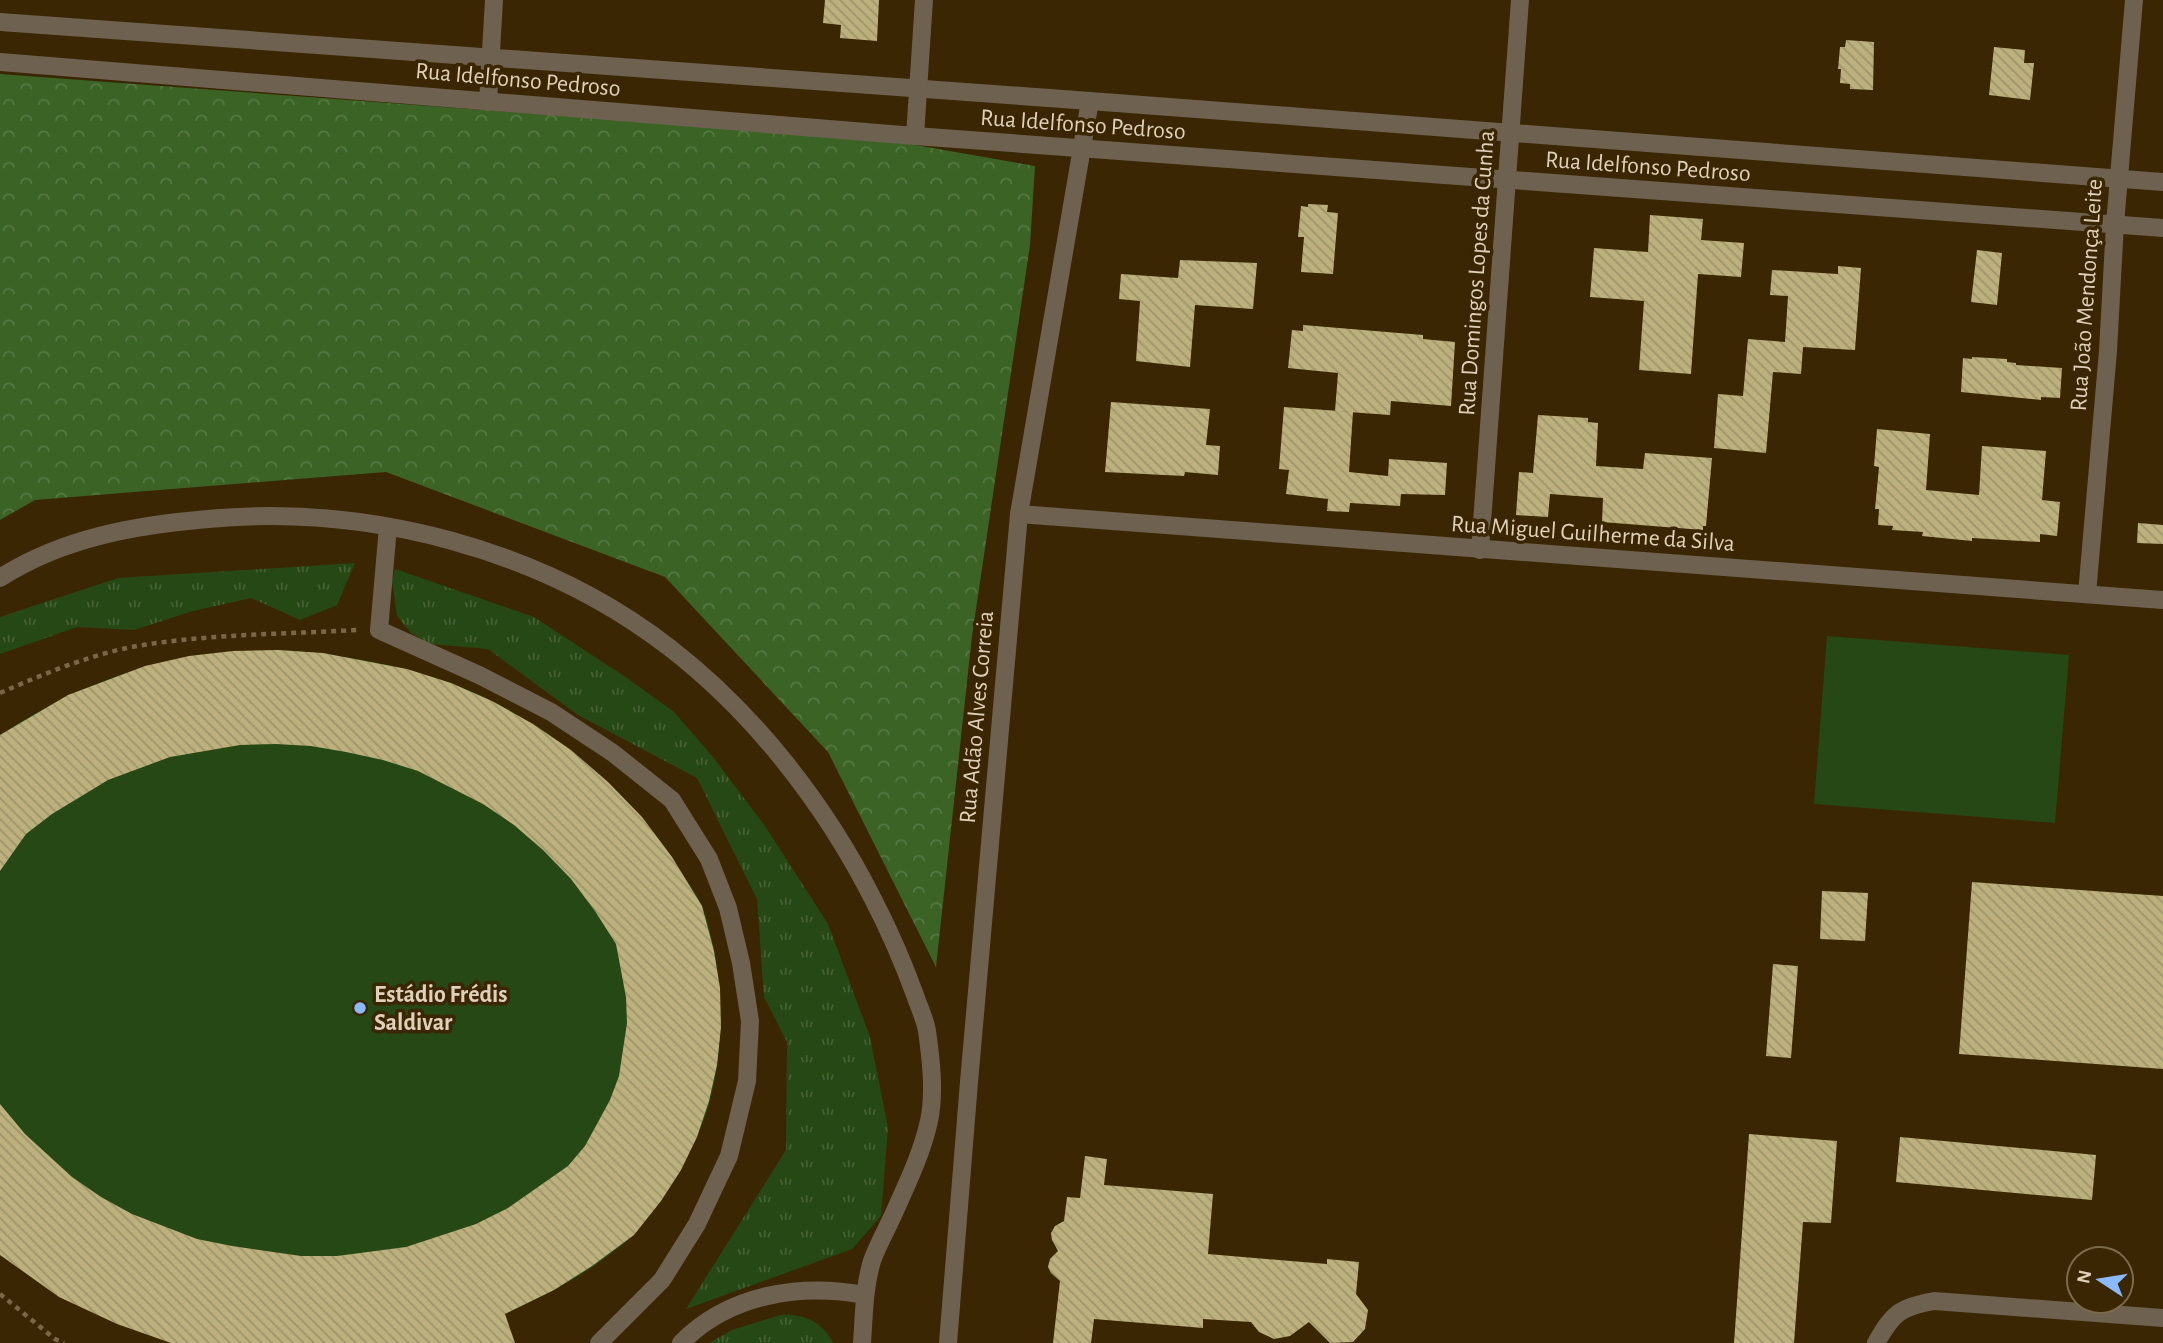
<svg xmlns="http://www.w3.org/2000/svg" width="2163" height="1343" font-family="'Alegreya Sans',sans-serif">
  <defs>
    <pattern id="forest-crowns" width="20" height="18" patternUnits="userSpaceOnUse" patternTransform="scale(1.75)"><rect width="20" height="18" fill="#3a6325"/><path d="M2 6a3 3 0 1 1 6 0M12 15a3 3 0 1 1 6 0" fill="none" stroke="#567843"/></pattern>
    <pattern id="park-tufts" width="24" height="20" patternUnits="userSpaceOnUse" patternTransform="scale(1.75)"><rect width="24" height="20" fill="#264814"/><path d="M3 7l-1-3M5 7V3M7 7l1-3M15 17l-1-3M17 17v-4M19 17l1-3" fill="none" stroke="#456134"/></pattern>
    <pattern id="building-back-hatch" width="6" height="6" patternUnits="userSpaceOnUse" patternTransform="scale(1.75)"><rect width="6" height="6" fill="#bcb07c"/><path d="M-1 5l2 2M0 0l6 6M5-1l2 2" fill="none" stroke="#9e946b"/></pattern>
  </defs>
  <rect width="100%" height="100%" fill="#3a2603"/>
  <g fill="#264814">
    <path d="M1827 636 2069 655 2055 823 1814 804Z"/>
    <path d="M278 650C352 655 427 668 494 702 570 741 636 799 681 872 688 883 698 895 703 908 726 972 728 1076 696 1138 691 1148 683 1159 676 1169 664 1187 647 1222 632 1236 587 1278 528 1305 471 1327L0 1239V735C91 676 170 652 278 650Z"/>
  </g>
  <path fill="url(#forest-crowns)" d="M0 74 887 140 1035 166 1030 245 972 636 936 967 828 752 665 577 386 472 35 500 0 520Z"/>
  <g fill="url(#park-tufts)">
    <path d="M355 563 337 605 300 620 251 598 193 611 134 630 77 627 0 654V617L118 578Z"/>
    <path d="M395 569 534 617 627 678 674 712 713 757 765 826 828 924 870 1037 888 1127 881 1216 852 1249 686 1309 786 1150 787 1042 764 997 757 899 697 778 578 715 488 649 430 644 411 633 397 616 392 580Z"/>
    <path d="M780 1315C803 1313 823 1322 833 1343H709L732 1330Z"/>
  </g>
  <g fill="url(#building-back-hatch)">
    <path d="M825 0H879L877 41 840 38 841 25 823 23Z"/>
    <path d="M1846 40 1874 42 1873 90 1850 89V84L1840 83 1841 69H1838L1840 47H1845Z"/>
    <path d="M1994 47 2025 50 2024 63H2034L2030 100 1989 95Z"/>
    <path d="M1308 204 1328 205 1327 212 1338 213 1333 274 1301 272 1304 237H1298L1301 206 1308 207Z"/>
    <path d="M1650 215 1703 219 1701 240 1744 243 1741 277 1698 274 1691 374 1639 370 1644 301 1590 297 1594 248 1648 252Z"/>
    <path d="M1977 250 2002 253 1997 305 1971 302Z"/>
    <path d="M1180 260 1257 263 1253 309 1195 305 1190 367 1136 361 1140 301 1119 299 1121 274 1178 278Z"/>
    <path d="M1838 266 1861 268 1855 350 1803 347 1801 374 1773 372 1766 453 1714 448 1718 394 1743 396 1748 339 1785 342 1788 296 1770 295 1772 270 1838 274Z"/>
    <path d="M1303 325 1423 335V339L1455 342 1451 406 1391 401 1390 415 1335 411 1338 373 1288 368 1292 330 1303 331Z"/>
    <path d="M1972 357 2007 359V362L2016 363V365L2062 368 2060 398 2041 397V400L1961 392 1963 358 1972 359Z"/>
    <path d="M1111 402 1210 409 1206 445 1220 446 1218 475 1185 472 1184 476 1105 472Z"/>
    <path d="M1284 407 1353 412 1349 472 1388 476 1389 459 1447 463 1445 495 1401 494 1400 506 1350 503 1349 512 1327 511 1328 499 1286 494 1289 470 1279 469Z"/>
    <path d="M1538 415 1588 418V422L1598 423 1596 466 1643 469 1645 453 1712 458 1706 526H1703V530L1602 522 1603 498 1550 494 1548 517 1516 515 1519 472 1533 473Z"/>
    <path d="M1877 429 1930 434 1926 490 1979 495 1982 446 2046 451 2042 500 2060 502 2057 536 2040 534V542L1972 538V541L1922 536 1923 532 1892 530 1893 526 1878 525 1879 509H1875L1879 467 1874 466Z"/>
    <path d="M2138 523 2163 525V544L2137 543Z"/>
    <path d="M278 650 323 653 407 669 451 683 492 701 533 724 571 750 608 782 642 817 672 857 702 906 714 951 720 988 721 1027 717 1065 709 1101 697 1137 681 1170 661 1201 634 1235 592 1266 554 1290 505 1314 515 1343H171L117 1324 59 1297 0 1255V1104L25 1134 72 1177 101 1197 132 1214 197 1239 232 1246 301 1256H337L406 1247 476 1224 508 1208 568 1166 585 1146 610 1100 619 1076 627 1023 626 997 616 944 595 911 571 879 543 850 514 825 483 804 418 771 383 760 346 752 311 746 276 744 240 745 170 757 108 780 52 814 26 834 0 871V735L68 695 145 666 189 656 233 651Z"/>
    <path d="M1972 882 2163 896V1069L1959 1054Z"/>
    <path d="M1822 891 1868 893 1865 941 1820 939Z"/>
    <path d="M1773 964 1798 966 1791 1058 1766 1056Z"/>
    <path d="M1749 1134 1837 1141 1831 1223 1803 1222 1794 1343H1734Z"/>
    <path d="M1900 1137 2096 1155 2092 1200 1896 1182Z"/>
    <path d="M1085 1156 1107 1159 1104 1185 1213 1194 1208 1254 1327 1264V1259L1359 1262 1356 1294 1368 1310 1365 1329 1353 1342 1330 1343 1309 1322 1290 1336 1274 1339 1259 1332 1251 1322 1203 1319V1328L1094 1319 1091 1343H1053L1060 1281 1051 1273 1048 1267 1050 1259 1058 1251 1052 1240 1051 1233 1055 1226 1064 1221 1067 1197 1080 1198Z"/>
  </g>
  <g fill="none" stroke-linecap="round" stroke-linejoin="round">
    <g stroke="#796748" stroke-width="4.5" stroke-dasharray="5 5" stroke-linecap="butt">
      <path d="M0 693C46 673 93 653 143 645 214 634 286 634 358 630"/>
      <path d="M0 1294 55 1339 64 1343"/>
    </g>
    <g stroke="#6e614f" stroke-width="18">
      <path d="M0 22 1090 101 2163 182"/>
      <path d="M0 62 915 136 2163 228"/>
      <path d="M488 102 494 0"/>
      <path d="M915 136 924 0"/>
      <path d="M1019 514 2163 600"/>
      <path d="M388 527 379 630 479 675 551 712 613 753 672 800 709 859 728 908 741 963 750 1021 747 1081 729 1156 697 1224 662 1280 599 1343"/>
      <path d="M1480 550 1520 0"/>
      <path d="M0 578C62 538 136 525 208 519 369 504 542 549 670 648 754 713 825 804 873 899 889 930 903 962 915 995 919 1007 925 1019 927 1031 931 1059 935 1093 929 1121 922 1153 907 1184 894 1213 887 1229 878 1244 872 1261 864 1287 864 1316 862 1343"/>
      <path d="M2087 594 2108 351 2115 224 2134 0"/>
      <path d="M681 1343C729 1294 800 1283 865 1295"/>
      <path d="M948 1343 969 1082 1019 514 1090 101"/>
      <path d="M1876 1343C1893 1313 1900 1307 1934 1301L2163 1318"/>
    </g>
  </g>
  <circle fill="#8abafc" stroke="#3a2603" stroke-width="2.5" cx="360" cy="1008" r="7"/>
  <g text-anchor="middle" stroke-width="7" stroke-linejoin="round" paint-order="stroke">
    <g font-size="24" fill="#e0d0b9" stroke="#3a2603">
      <text transform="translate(518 79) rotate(5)" y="8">Rua Idelfonso Pedroso</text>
      <text transform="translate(1083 124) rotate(4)" y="8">Rua Idelfonso Pedroso</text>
      <text transform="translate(1648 166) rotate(4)" y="8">Rua Idelfonso Pedroso</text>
      <text transform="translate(1476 273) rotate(-86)" y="8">Rua Domingos Lopes da Cunha</text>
      <text transform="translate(2086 295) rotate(-86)" y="8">Rua João Mendonça Leite</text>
      <text transform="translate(1593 533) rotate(4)" y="8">Rua Miguel Guilherme da Silva</text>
      <text transform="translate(976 717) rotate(-85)" y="8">Rua Adão Alves Correia</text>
    </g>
    <g font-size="24" font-weight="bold" fill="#e0d0b9" stroke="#3a2603" text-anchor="start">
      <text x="374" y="1002">Estádio Frédis<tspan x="374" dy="28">Saldivar</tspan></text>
    </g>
  </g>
  <g transform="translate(2100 1280) rotate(282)"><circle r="33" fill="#3a2603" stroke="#7c6a4c" stroke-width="2"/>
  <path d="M0-5L12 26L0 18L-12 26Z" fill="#8abafc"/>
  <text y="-10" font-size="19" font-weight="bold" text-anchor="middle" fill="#e0d0b9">N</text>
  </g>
</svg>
